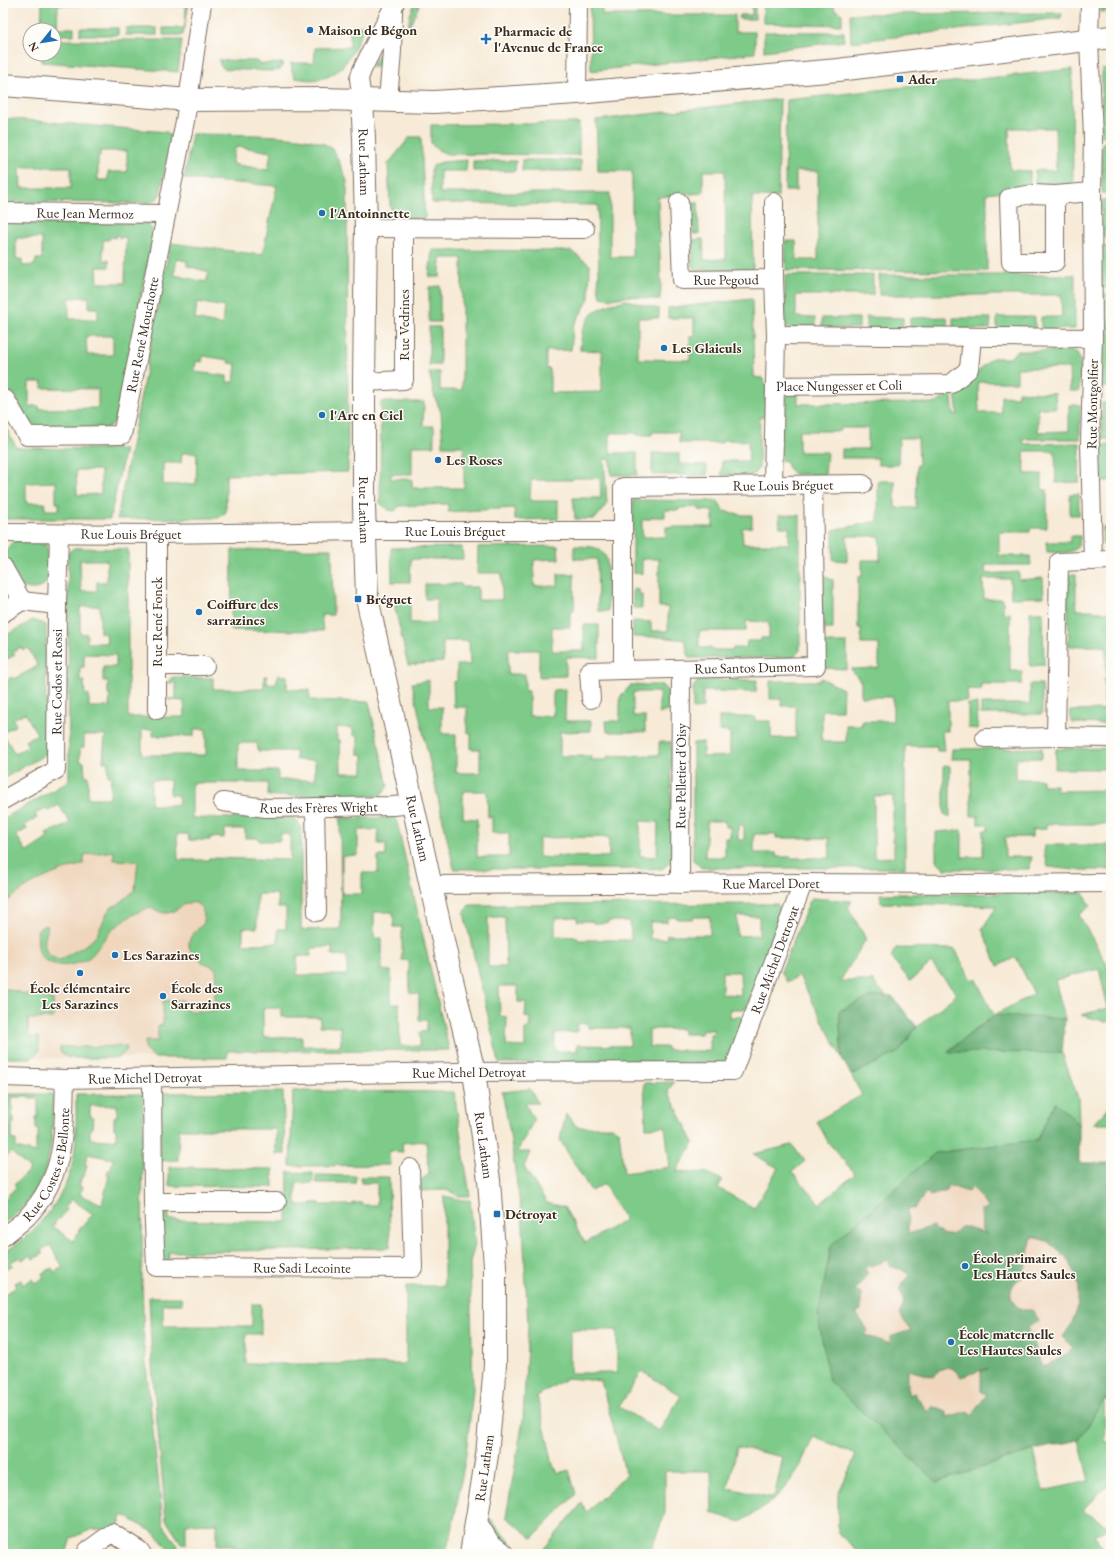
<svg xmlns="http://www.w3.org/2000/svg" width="1114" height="1557" font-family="'EB Garamond',serif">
  <rect width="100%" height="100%" fill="#fdfcf7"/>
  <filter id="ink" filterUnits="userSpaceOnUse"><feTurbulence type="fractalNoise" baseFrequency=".025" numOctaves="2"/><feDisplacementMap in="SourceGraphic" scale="8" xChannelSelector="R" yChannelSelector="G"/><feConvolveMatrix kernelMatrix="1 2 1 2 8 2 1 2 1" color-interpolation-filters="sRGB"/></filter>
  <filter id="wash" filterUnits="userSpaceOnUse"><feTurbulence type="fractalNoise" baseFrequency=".012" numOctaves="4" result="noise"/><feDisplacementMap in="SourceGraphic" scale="16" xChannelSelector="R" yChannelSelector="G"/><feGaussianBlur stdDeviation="0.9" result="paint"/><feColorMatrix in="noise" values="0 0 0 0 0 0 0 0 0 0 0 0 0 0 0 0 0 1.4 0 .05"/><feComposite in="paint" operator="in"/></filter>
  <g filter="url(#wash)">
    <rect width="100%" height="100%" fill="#f7ead6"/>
    <g fill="#efd6bc">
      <path d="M128 816 167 885H226L227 1058H3V887Z"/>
      <path d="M928 1176 1053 1195 1111 1331 992 1426 913 1411 858 1354 847 1271Z"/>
    </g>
    <g fill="#7dca89" stroke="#5c7a54" fill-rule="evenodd">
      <path d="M42 3H189L183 35H163V28H185L186 6 58 5 57 28H74V35H54V30H41Z"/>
      <path d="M415 3H420L407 32 410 15Z"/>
      <path d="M590 3H602V15H735V32H755V53L591 71Z"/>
      <path d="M752 3H755V19H739L740 15H752Z"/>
      <path d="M763 3H834V9L842 14V25L763 23Z"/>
      <path d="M1101 3H1111V11L1101 12Z"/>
      <path d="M1062 13 1061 18 851 42 850 14Z"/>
      <path d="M357 26H364C355 47 346 74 320 79 312 81 303 79 295 78L292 71 291 63H314L315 48 350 47V29H356Z"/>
      <rect x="80" y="28" width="38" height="7"/>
      <rect x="126" y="28" width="31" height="7"/>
      <path d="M764 32H844V41L764 51Z"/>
      <path d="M54 40H182L178 72 41 62V54H54Z"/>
      <path d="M380 52 384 54V67H371Z"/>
      <path d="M219 60 257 61 258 64 283 63 280 70 271 71 224 69 220 65Z"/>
      <path d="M1111 68V136H1101L1102 69Z"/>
      <path d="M1072 69 1073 185 1035 188V170L1056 171 1055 128H1009L1010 170 1030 171V188L987 193V271L786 270 785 241H796L797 260H818V171H796V191H785L786 100Z"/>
      <path d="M780 99 778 197H752L753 270H696L692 267V240L703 239 704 260 726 259 725 171H703V193L658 197 661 285 660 300 630 296 611 299 601 297C596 285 599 283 599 272 598 250 597 227 598 205L432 203 431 170 434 165 442 162 467 160 466 171H440V193H610V257H632V171H598L596 120Z"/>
      <path d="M3 118 167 132 170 135 171 139 160 194 156 200 148 203 3 202ZM100 151H127V172H108V180H98V157H100ZM20 167H71V188H21Z"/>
      <path d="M579 123V155L447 154 436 149 431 143V125Z"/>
      <path d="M192 134C218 135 315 132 331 148 336 153 344 174 347 181L348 472 226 475V512L222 516 218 518 117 519 170 245 171 243 262 255 277 186 184 179ZM241 147 271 152 268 170 232 164 235 148ZM177 259 187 261V266L209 272 206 282 174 275ZM197 302 224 307 222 325 195 319ZM203 356 229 360V363L236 364 234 382H227V376L195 372 196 361 202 362ZM182 453H197L196 484 163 485V463H181Z"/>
      <path d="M410 137H421L425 218H393L390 205 388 164Z"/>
      <rect x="1102" y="143" width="9" height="50"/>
      <rect x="522" y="160" width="59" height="11"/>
      <path d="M473 161H516L515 171H473Z"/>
      <path d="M1101 200H1111V237H1102Z"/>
      <path d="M692 202H698L699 234H693Z"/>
      <path d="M147 223 154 232 116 417 113 424 106 428H40L30 422 12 392 3 397V224ZM116 235H119V238L126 237 125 283H98L97 267H109V260H103V240H109L110 237 115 238ZM16 238H42V259H36L35 265 22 266V259H16ZM89 297V308H98V319H69V298ZM86 336H113V355H87ZM29 382H42V388L98 389V408L39 409V406H29Z"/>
      <path d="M1101 247H1108L1109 268 1111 269V287L1101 288Z"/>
      <path d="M432 250 571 251 590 265 589 299 573 327 571 350 546 351V368L550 369V393L602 392V351L580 350V348L583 328 593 312 611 304 626 300 659 309V318H638V359L690 360V336H694V318H668V308L752 299 754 377 762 378 767 385 765 417H760L759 468 753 475H721L722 461H749L748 441 722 440V443H679V432H652V435H637V433H610V453H637V475H611L610 459H604L607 504 595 519H575L573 498H601L600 478H573L572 480H531L530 501H558V519L515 520 514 508 448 512V504L399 506 395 511 389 510 380 503 381 402H424L423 426H434V446H412V474H391V479H412V488H464V446H443L441 412 435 398 429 372H440V390H462V258H440V277H429Z"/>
      <path d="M785 275H873V295H796V317L815 318V328H785Z"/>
      <path d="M879 275H1075V329H1041V317H1062L1061 295H879Z"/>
      <path d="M440 286V322H429V287Z"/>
      <path d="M1101 294H1111V387H1102Z"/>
      <path d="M866 317 903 318V329H866Z"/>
      <path d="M947 317 948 328 910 329V318Z"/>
      <rect x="997" y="317" width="38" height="13"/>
      <rect x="822" y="318" width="37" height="10"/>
      <path d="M953 318H991L990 329H953Z"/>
      <rect x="429" y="327" width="11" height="38"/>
      <path d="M1016 351H1075C1083 358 1080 381 1079 391H1070L1069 368H1017V382H978L979 413H1001V396L1018 397V392L1055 393 1056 408H1038V432L1069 431V405H1080V439H1023L1024 444 1080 443 1079 482 1056 483 1055 451H1024L1025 474H1042V490H1047V528H1030V532H999V556H1030L1031 565H985L986 574 1019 572V580L1043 578 1044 597 1011 598 1010 579H983L984 599H1003V613H1010V671H1022V684H981V690L967 689 968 701H948V731H942L944 751H937V746H905V868H701L693 860V743L703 742V757L730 756V732L719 731V717H755V721H771V738H796V706H782L781 699H770V681H820L821 678 843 689 842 710H822V742H846V725H862V721H893V697H861V682L851 669 879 668V644H861V628H858V577H862V560H880V536H847V561L833 560V530L878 521V481H895V508H916L917 465H919L918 438H899L898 465H878V458H842V449H868V428H840V431H799V452H827L825 475 794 474 788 468 785 460 781 461 782 402C786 394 790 393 798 390V404L937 403 951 391 954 414H958L955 393 992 358H1010ZM874 796H893V841L894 842V857L874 858ZM707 821H725V827H730V838H725V857H705ZM738 825H744V840H738ZM754 834H776V838H829L830 858H791V857H777L776 853H754Z"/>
      <path d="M1102 403H1106V430H1111V439H1102Z"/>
      <path d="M3 423 17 448 125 449 110 519H3ZM76 470H101V494L77 495ZM56 482V503H59V510H45V503H26V483Z"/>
      <rect x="1102" y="445" width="9" height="36"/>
      <path d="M652 453H679V464L707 465V475H652Z"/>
      <rect x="1070" y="494" width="9" height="21"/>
      <path d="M633 500 718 501 724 511 743 515H752V527L742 528 743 544H789V527H780L779 515H800V650L794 657 788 658H689L685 640 660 637H633V621L651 622V631H668V607H659V559H642V574L633 573ZM699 507V510L713 511V527H666V537H642V520L651 519V517H665V510H679V508ZM746 621 769 622V638H761V641H747L746 648H733L732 650H713L712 648H699V631H746Z"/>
      <path d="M1103 527H1111V551L1103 544Z"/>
      <path d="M1070 536H1080C1080 557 1062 552 1047 552L1046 542H1070Z"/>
      <path d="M14 541H42C57 556 54 599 23 587L6 559C5 552 8 545 14 541Z"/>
      <path d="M558 546 559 559 534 560V586H558V574H574V611H570V627H552V651H584V625H599V658L566 657V676L539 677V650H508V674H525V691H529V716H553V690L566 689 565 721H591V731L560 732V756H591V760H607L608 756 659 755V742H671V862L662 869H454L412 683 429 680V707H442V734H456V773H480V749H471V733L467 732V707H454L453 682 457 681V665H470L469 641H443V662L408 665 393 599 410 598V623H437V599H425V584H461L462 587H478V600H502V573H477L478 547ZM463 791H487L488 817H492V833H509V857H477V819L463 818ZM640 821 658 822 657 857 640 856ZM609 837V857L557 856 556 858 539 857V838Z"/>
      <path d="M574 546C588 547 601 544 607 560L608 611H598L597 559H574Z"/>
      <path d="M462 547 463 559H411L410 582H392L391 548Z"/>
      <path d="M74 548 128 549V717H185L184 701 169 700 167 699H176V683H167L171 678 175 677 213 678V689H264V676H267V684H276L278 675 287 676V689L309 690 310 700 369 702 388 786 380 796H268V783H192V818H294L301 826V930L341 929 340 818H396L449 1050 227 1051V1058H155L145 1050V1041H158V1026L163 1025V1001L183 1000 185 1002 187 1011H211L214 1009 215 992 217 991 216 969C212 965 207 964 202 962 197 959 194 956 191 951 184 939 196 931 204 923 205 911 200 898 185 904 179 907 174 912 168 913 161 914 156 910 151 907 134 912 116 924 105 938 99 945 95 954 87 959 74 966 61 968 49 962 45 960 41 957 40 954 37 948 38 938 37 932L41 927 47 925C48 929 47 930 46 935 42 947 47 957 60 960L89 943 97 935 108 911 112 907 119 904 135 890 138 861 114 860V851L84 855V864C55 871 26 884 3 905V819L69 781 68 553ZM80 560H107V582H97V591H81ZM100 606V633H106L107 643H87V634L80 633V607ZM84 654 116 655V667H103V681H108V695H110L109 707H89V695H85L84 681H80V667H84ZM337 727 353 728V735L358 736V754H363V773H341L340 740H337ZM153 729V736H194V729H206V755H142V730ZM84 735H105L103 762H108V776H111L110 798H88V776H85L84 762 80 761V748L84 747ZM238 743H257L258 751H295L296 760H315V780H278V771H238ZM151 780H170V795H178L179 805H151ZM59 805 70 823 59 829 58 828 46 834 48 838 27 852 16 835 27 829 25 825 37 818 35 814 46 808 48 811ZM225 829H245V838H259V841H280V834H290V860L209 858V860H178L177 834H188L189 840H210V837L224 838ZM358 830H378V844H386V856H378V873H362V894H342V856L358 855ZM257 894H277L278 908H286V929H278V943L243 944V928H257ZM374 912H393L394 927H402V960L409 961 410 993 419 994V1020H427V1031L420 1032V1046H400L399 1004H391V971L382 970V938H374ZM332 947V955L347 956V975H297V956H311L312 948ZM263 1008H282V1017H320V1026L340 1027 341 1046H302V1037H263Z"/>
      <path d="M332 549 333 615H321L323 631 231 630 232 550Z"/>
      <path d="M1072 574H1076V610H1093L1094 612H1111V724L1072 723 1070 711 1104 710V678H1106V646H1069L1067 582 1068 576Z"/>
      <path d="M822 576 833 580V629H822Z"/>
      <path d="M633 589 639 590V594H642V608H633Z"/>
      <path d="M1030 612H1043L1044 665 1030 666Z"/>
      <path d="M33 620 46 625V754L3 779V733L15 754 28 746 25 741 37 734 25 713 13 719 16 725 3 733V682L12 677 14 679 38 666 28 648 23 650 21 647 13 652 15 655 3 661V637Z"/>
      <path d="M823 643H847V669L823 668Z"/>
      <path d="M699 680H757L756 692 703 691V708L693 709V687Z"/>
      <path d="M1030 684H1042V714H981V704H1030Z"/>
      <path d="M631 685H662L670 695V710L659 714V692H633V716H645V732H607L606 721H620V697Z"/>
      <path d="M968 704H977L978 729 968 728Z"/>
      <path d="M1042 748V758H1016V779H1042V785H1056V791L1111 790V829H1109L1108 824H1046V829L1032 830V837H1005V857H1032L1029 869H945L936 860V832L962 830V857H983V831L988 830V824H978V816H971V759H951L952 749Z"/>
      <path d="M1111 748V769H1055L1056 749Z"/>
      <path d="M944 766H950V817L944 814Z"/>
      <path d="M1045 845H1109V870H1076L1048 867 1044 853Z"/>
      <path d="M1083 893 1091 906 1079 915 1111 972V1017L1107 1022 1081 1015 1108 1008 1099 969 1055 980 1065 1019 994 1015 948 1051 1062 1053 1078 1098 1079 1124 1055 1102 1037 1140 935 1153 818 1316 937 1482 1034 1450 1043 1491 1089 1481 1079 1440 1104 1400 1105 1442H1111V1485L1099 1492 1083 1511 1111 1527 1095 1536 1105 1554H1013L1012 1550H966V1554H861L838 1533V1494L856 1455 814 1436 796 1474 775 1499 741 1522 712 1513 711 1471H665V1513L649 1554H552L542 1551 582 1503 586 1512 626 1475 601 1381 567 1378 537 1396 553 1464 558 1473 569 1470 576 1494 533 1538 506 1517 523 1420 528 1326 523 1226 509 1128 502 1092 530 1089 538 1103H525L534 1120 517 1152H530L524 1167 547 1203 564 1207 585 1243 625 1220 604 1184 591 1191 560 1140 566 1114 577 1127H612L619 1131 624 1173 670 1167 665 1126 646 1128 644 1083 674 1082 668 1091 694 1143 676 1171 707 1173 722 1180 718 1188 754 1208 778 1168 753 1154 792 1145 805 1161 792 1172 820 1204 855 1174 828 1142 817 1121 862 1095 851 1075 899 1052 917 1027 957 994 931 963 910 981 891 957 896 948 955 949 971 980 975 978 994 1015 1034 994 1016 957 998 966 982 929 997 906 881 903 880 894ZM570 1330H617V1373H570ZM642 1371 681 1396 659 1431 619 1407ZM737 1447 783 1457 774 1498 728 1488Z"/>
      <path d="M811 898 852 901 848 907 866 939 840 981H873L886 996 870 997 839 1011 842 1058 799 976 787 982 781 971Z"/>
      <path d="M777 904 782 911 746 1009H730V1017H744L729 1058 722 1063H499L464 913 469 905ZM759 916V935L737 936V916ZM488 917H505L506 967H488ZM577 917V921H593V923H608V921H630L631 940H578L577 937 555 936V918ZM677 917V919H693V917H710V935H667L666 939H650V922H667V918ZM722 972H740L741 995 722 994ZM499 986H518V1002H526L525 1017 530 1018 529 1029H525V1047L506 1046 507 1017 500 1016ZM587 1023 588 1028H630V1046L577 1045V1051H555V1033L577 1032V1024ZM649 1029H683V1034H701L702 1030H714V1034H710V1051H683V1050H667V1047H649Z"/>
      <path d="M3 988 29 995 53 999V1018L28 1019 29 1037H39V1051L31 1058H3Z"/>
      <path d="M126 1046 127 1050 118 1058H68L60 1051V1047Z"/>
      <path d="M293 1091 454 1092 470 1196H459L447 1190 415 1191C416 1183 422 1179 429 1174L426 1141 402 1143 403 1152 389 1151 390 1165 290 1166Z"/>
      <path d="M283 1092 285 1154H276V1129H179L178 1160 160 1161 161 1093Z"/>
      <path d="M3 1094H53C53 1148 51 1189 3 1224V1201L16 1187 14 1185 30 1169 11 1152 4 1160 3 1159ZM12 1097 38 1098V1117H36V1129H38V1140H36V1153L16 1148V1140H12V1124L14 1123V1117H12Z"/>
      <path d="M76 1094H143L142 1279 144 1346 163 1524 182 1553 205 1552V1554H172L155 1533 123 1515 116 1530 93 1529 71 1538 66 1554H3V1295L17 1287 15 1283 21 1280 23 1285 32 1279 35 1283 44 1278 42 1273 52 1268 54 1272 63 1267 50 1245 41 1250 43 1254 33 1259 31 1255 22 1260 20 1257 11 1262 12 1266 3 1271V1253C38 1232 67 1197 74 1156 77 1136 76 1115 76 1094ZM117 1105V1116L114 1117V1129H116V1140L90 1139V1129L92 1128 93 1117 90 1116V1106ZM88 1154 113 1159 111 1170H108L107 1175 109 1176 102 1204 80 1195 82 1187 79 1186 82 1176H84L87 1165 85 1164ZM71 1199 93 1214 78 1231 79 1232 73 1241 53 1227 58 1218 60 1219 66 1210 65 1208Z"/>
      <path d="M1111 1105V1124H1093Z"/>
      <path d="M169 1167 273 1169V1187L169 1186Z"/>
      <path d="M288 1172 313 1173V1183H296V1205H311V1203H320V1205H353V1203H362V1205H377V1183H361L360 1177H389L390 1248 169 1252V1262L163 1259 157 1222 163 1214H169V1220L287 1222Z"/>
      <path d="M316 1175 356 1176 355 1183H316Z"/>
      <path d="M444 1196C453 1197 460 1201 470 1200L475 1245 470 1262 473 1390 466 1454 452 1531 445 1554H234V1545H217V1523L186 1524V1545L181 1543 166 1520 152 1366 149 1297H181L182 1304H163V1326H252V1304H261V1334H246V1364H406V1286H444Z"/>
      <path d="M487 1516 510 1541 508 1548 487 1528Z"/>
    </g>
    <g fill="#66ae75" stroke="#506c4a" fill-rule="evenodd">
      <path d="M892 996 917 1027 899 1052 851 1075 842 1058 839 1011 870 997Z"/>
      <path d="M994 1015 1065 1019 1062 1053 948 1052Z"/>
      <path d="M1055 1102 1079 1124V1163H1111V1400H1104L1079 1440 1034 1450 937 1482 829 1381 818 1316 831 1245 935 1153 1037 1140ZM947 1185 968 1192 972 1187 988 1208 981 1210 982 1231 987 1234 961 1226C953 1238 942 1238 933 1226L908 1234V1208L914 1209 927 1192 930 1196 947 1191ZM1032 1237 1047 1241 1067 1258 1078 1281 1079 1287 1077 1310 1071 1325 1063 1337 1073 1348 1063 1357 1042 1367 1028 1327 1040 1321 1032 1310C1010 1313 1002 1286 1023 1277L1026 1264 1023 1262 1019 1263 1016 1262 1015 1257 1016 1254 1019 1253 1027 1257ZM889 1260 890 1266 910 1273 899 1290C905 1299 905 1305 899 1314L911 1330 890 1337V1344L865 1335 868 1330 856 1313 861 1310V1293L855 1291 868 1273 864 1268ZM948 1367 956 1370 961 1377 988 1368V1369L981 1371V1392L987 1394 972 1415 968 1411 947 1417V1412L931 1406 927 1411 914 1393 908 1395V1370L934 1377 939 1370Z"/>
    </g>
  </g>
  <g filter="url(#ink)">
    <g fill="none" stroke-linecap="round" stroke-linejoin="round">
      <defs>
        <g id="street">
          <path d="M1090 3 1089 39 1093 138 1092 192 1093 338 1090 442 1093 561"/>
          <path d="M577 93 578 3"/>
          <path d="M362 100 359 79 362 70 395 3"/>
          <path d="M388 101 392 51 393 12"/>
          <path d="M1055 195V262H1011L1009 198 1033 194 1055 195 1092 192"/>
          <path id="s1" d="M679 202 682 280 774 279 776 335 773 485"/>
          <path d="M774 202V279"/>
          <path id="s2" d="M3 212 166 214"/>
          <path d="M366 228 585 229"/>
          <path d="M776 335 1093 338"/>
          <path d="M364 382 404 380V229"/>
          <path id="s3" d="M775 386 951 384 969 369 972 337"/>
          <path id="s4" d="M6 400 27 436 122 435 185 121 202 3"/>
          <path id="s5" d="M623 531V670L816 666 813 485"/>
          <path id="s6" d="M3 533 157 534 365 531H623V487L863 484"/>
          <path d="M157 534V710"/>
          <path d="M1111 560 1059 562 1056 737 1111 738"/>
          <path d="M3 567 22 601"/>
          <path d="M3 613 22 601 57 605"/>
          <path d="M157 666H205"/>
          <path d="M591 699 589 671 623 670"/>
          <path d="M985 738 1056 737"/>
          <path id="s7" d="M3 800 56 770 57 605 59 534"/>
          <path id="s8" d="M223 802 266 808 393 806 413 804"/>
          <path d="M315 807 317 912"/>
          <path id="s9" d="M680 884 681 669"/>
          <path id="s10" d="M431 885 803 883 967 884 1111 883"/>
          <path id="s11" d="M3 1077 65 1079 460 1072 733 1071 803 883"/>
          <path id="s12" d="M152 1077 153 1202 156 1267 413 1268 410 1168"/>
          <path d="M153 1202H277"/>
          <path id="s13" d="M3 1237C11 1230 20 1224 27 1217 67 1174 63 1133 65 1079"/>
          <path d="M87 1551 112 1533 139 1550 142 1554"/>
        </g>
        <g id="secondary">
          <path id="s14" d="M362 100 364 138 366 228 364 382V506L367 598 448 963 474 1072 489 1180 495 1266V1365L487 1455 471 1554"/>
          <path d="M476 1523 489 1544 502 1554"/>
        </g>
        <path id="primary" d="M3 85 189 100 322 99 434 102 577 93 838 70 1111 37"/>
      </defs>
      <use href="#street" stroke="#7d6d5e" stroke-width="20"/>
      <use href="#secondary" stroke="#7d6d5e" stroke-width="24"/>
      <use href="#primary" stroke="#7d6d5e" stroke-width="24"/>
      <use href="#street" stroke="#fff" stroke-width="18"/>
      <use href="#secondary" stroke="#fff" stroke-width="22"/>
      <use href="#primary" stroke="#fff" stroke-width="22"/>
    </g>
  </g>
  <g fill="#1f6fb2" stroke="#fdfcf7" stroke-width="1.5">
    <circle cx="310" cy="30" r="4"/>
    <path d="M484 33h4v4h4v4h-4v4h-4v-4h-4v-4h4z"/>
    <rect x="896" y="75" width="8" height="8" rx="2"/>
    <circle cx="322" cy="213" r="4"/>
    <circle cx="664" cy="348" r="4"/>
    <circle cx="322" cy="415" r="4"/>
    <circle cx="438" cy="460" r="4"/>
    <rect x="354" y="595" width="8" height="8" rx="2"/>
    <circle cx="199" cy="612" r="4"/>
    <circle cx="115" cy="955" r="4"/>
    <circle cx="80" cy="973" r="4"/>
    <circle cx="163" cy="996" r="4"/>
    <rect x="493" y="1210" width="8" height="8" rx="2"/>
    <circle cx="965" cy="1266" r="4"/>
    <circle cx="951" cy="1342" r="4"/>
  </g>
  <g text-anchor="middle" stroke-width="3" stroke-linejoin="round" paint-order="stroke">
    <g font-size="14" font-weight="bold" fill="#3b2a1e" stroke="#fdfcf7" text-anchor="start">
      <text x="318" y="35">Maison de Bégon</text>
      <text x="494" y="36">Pharmacie de<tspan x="494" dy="16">l'Avenue de France</tspan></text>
      <text x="908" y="84">Ader</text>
      <text x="330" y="218">l'Antoinnette</text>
      <text x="672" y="353">Les Glaieuls</text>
      <text x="330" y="420">l'Arc en Ciel</text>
      <text x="446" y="465">Les Roses</text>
      <text x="366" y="604">Bréguet</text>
      <text x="207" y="609">Coiffure des<tspan x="207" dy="16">sarrazines</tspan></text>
      <text x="123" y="960">Les Sarazines</text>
      <text x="80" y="993" text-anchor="middle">École élémentaire<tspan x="80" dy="16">Les Sarazines</tspan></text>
      <text x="171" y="993">École des<tspan x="171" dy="16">Sarrazines</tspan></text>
      <text x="505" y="1219">Détroyat</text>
      <text x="973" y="1263">École primaire<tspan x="973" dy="16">Les Hautes Saules</tspan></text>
      <text x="959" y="1339">École maternelle<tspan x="959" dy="16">Les Hautes Saules</tspan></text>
    </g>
    <g font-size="14" fill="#3b2a1e" stroke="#fdfcf7">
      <text dy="5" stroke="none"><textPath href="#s14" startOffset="62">Rue Latham</textPath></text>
      <text dy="5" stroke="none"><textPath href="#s2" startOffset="82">Rue Jean Mermoz</textPath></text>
      <text dy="5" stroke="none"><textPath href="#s1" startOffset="122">Rue Pegoud</textPath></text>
      <text transform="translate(404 325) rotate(-90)" y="5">Rue Vedrines</text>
      <text dy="5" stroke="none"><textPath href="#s4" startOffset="239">Rue René Mouchotte</textPath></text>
      <text dy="5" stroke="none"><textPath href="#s3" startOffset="64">Place Nungesser et Coli</textPath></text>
      <text transform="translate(1092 404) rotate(-89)" y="5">Rue Montgolfier</text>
      <text dy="5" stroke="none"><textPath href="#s6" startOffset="824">Rue Louis Bréguet</textPath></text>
      <text dy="5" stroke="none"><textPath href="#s14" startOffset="410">Rue Latham</textPath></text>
      <text dy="5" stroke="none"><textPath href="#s6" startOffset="452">Rue Louis Bréguet</textPath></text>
      <text dy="5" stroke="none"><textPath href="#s6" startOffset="128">Rue Louis Bréguet</textPath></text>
      <text transform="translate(157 622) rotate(-90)" y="5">Rue René Fonck</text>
      <text dy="5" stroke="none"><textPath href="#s5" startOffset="266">Rue Santos Dumont</textPath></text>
      <text dy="5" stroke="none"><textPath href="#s7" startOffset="149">Rue Codos et Rossi</textPath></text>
      <text dy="5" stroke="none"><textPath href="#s9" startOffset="108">Rue Pelletier d'Oisy</textPath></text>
      <text dy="5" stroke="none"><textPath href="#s8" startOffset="96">Rue des Frères Wright</textPath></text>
      <text dy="5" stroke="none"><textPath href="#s14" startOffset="734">Rue Latham</textPath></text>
      <text dy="5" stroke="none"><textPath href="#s10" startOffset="340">Rue Marcel Doret</textPath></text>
      <text dy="5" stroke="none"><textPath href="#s11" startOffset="849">Rue Michel Detroyat</textPath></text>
      <text dy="5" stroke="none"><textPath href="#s11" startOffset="466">Rue Michel Detroyat</textPath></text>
      <text dy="5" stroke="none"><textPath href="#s11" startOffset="142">Rue Michel Detroyat</textPath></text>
      <text dy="5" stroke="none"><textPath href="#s14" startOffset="1058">Rue Latham</textPath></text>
      <text dy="5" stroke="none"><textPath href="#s13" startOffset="89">Rue Costes et Bellonte</textPath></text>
      <text dy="5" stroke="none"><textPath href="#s12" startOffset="336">Rue Sadi Lecointe</textPath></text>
      <text transform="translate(484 1468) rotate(-82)" y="5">Rue Latham</text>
    </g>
  </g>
  <rect width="1114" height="1557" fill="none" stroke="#fdfcf7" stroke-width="16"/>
  <g transform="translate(42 42) rotate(240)"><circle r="19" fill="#fdfcf7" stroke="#afa8a0"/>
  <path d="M0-3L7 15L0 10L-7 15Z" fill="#1f6fb2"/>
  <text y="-6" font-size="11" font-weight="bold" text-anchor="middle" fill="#3b2a1e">N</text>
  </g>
</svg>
